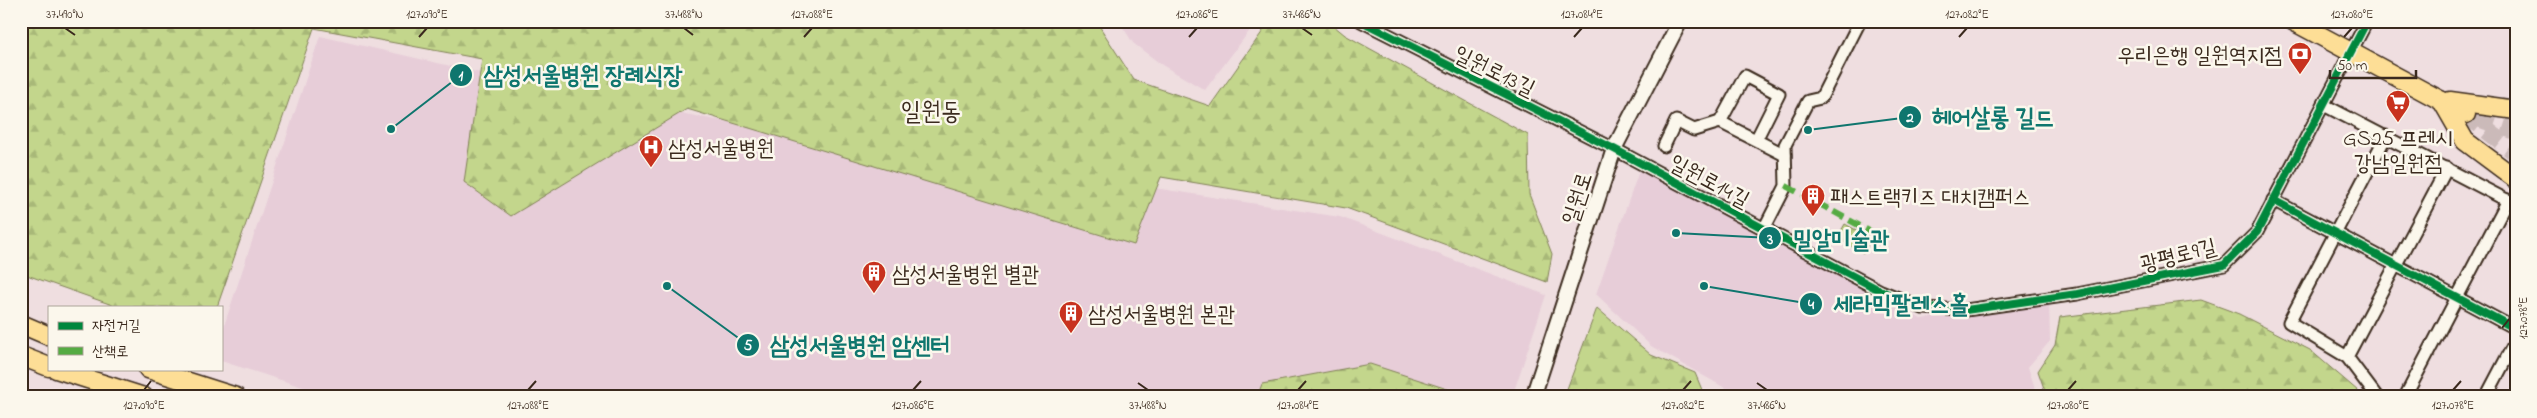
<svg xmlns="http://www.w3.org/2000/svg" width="2537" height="418" font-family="'Indie Flower','Poor Story',sans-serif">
  <defs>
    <pattern id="forest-firs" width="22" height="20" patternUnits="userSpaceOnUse" patternTransform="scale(1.25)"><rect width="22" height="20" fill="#c3d68c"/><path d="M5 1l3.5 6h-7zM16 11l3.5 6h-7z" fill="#a8b878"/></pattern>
    <pattern id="park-crowns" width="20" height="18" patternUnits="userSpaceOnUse" patternTransform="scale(1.25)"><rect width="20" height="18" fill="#c3d68c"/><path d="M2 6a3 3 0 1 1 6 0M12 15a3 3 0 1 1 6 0" fill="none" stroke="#a8b878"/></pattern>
  </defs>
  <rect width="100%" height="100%" fill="#efdee0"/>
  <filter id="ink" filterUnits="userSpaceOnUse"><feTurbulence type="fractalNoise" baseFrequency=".02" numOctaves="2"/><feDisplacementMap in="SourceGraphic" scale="10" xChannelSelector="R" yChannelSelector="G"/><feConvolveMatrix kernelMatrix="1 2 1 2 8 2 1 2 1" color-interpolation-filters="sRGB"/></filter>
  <g filter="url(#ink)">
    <g fill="#e7cdd8">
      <path d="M1119 21H1257L1205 90 1162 65 1133 43Z"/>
      <path d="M320 36 494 76 711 119 1340 217 1546 295 1512 397H334L221 361V335Z"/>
      <path d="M1640 168 1921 319 2049 302 2050 341 2028 367 2038 397H1741L1651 346 1596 294Z"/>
    </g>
    <g fill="url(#forest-firs)" stroke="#7f8055">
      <path d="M21 21H1096L1134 80 1210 106 1270 21H1328L1345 35 1528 135 1529 194 1552 254 1547 282 1346 208 1161 177 1134 245 687 109 511 216 464 182 482 59 314 28 217 307H118L21 273Z"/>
      <path d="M2201 300 2239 314 2310 350 2358 391 2361 397H2047L2038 371 2055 345 2060 317Z"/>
      <path d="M1597 308 1651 355 1695 373 1705 397H1564Z"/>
      <path d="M1370 364 1472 397H1257L1262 384Z"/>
    </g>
    <path fill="url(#park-crowns)" stroke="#7f8055" d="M1845 224 1871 238 1863 253 1837 238Z"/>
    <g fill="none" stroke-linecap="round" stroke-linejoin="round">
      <g stroke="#cbbab9" stroke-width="18" stroke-dasharray="18 9" stroke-linecap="butt">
        <path d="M2466 114 2516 153"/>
        <path d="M2478 118 2516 131"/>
      </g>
      <defs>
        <g id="minor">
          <path d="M1361 21 1614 149 1881 291 1923 308 1966 310 2077 294 2224 265 2257 232 2367 21"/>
          <path d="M2324 105 2516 205"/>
          <path d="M1756 140 1779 94 1745 76 1720 122 1785 155"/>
          <path d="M1664 146 1676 121 1694 130 1720 122"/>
          <path d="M2273 200 2516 329"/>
          <path d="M1764 229 1786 186 1785 145 1808 101 1821 98 1860 21"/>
          <path d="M2347 357 2447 168"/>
          <path d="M2377 397 2347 357 2289 322 2386 136"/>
          <path d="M2405 397 2508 200"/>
          <path d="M2486 397 2516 340"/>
        </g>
        <path id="tertiary" d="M1533 397 1614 149 1680 21"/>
        <g id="primary">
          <path d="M2293 21 2466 114"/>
          <path d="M2442 101 2465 141 2516 179"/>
          <path d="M2450 101 2516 110"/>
          <path d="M21 324 49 336"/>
          <path d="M21 356 49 367"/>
          <path d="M56 369 144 397"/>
          <path d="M148 369 236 397"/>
        </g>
      </defs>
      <use href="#minor" stroke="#3b2a1e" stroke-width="15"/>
      <use href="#tertiary" stroke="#3b2a1e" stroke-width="18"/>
      <use href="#primary" stroke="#3b2a1e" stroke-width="21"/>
      <use href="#minor" stroke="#fbf7ec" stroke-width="11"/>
      <use href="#tertiary" stroke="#fbf7ec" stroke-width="14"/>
      <use href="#primary" stroke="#fdde96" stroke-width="18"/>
      <path stroke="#55ab43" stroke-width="6" stroke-dasharray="12 6" stroke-linecap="butt" d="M1786 186 1873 233"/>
      <defs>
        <g id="cycleway">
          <path d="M1361 21 1614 149 1881 291 1923 308 1966 310 2077 294 2224 265 2257 232 2367 21"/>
          <path d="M2273 200 2516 329"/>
        </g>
      </defs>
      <use href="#cycleway" stroke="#fbf7ec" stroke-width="11"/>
      <use href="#cycleway" stroke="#00873e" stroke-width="8"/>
    </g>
  </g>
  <path fill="none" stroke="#3b2a1e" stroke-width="2" d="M65 28 75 35M684 28 693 35M1302 28 1312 35M419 37 427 28M804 37 812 28M1189 37 1197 28M1574 37 1582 28M1959 37 1967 28M2344 37 2352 28M2502 328 2510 318M1138 383 1148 390M1757 383 1767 390M144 390 151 381M528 390 536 381M913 390 921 381M1298 390 1306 381M1683 390 1691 381M2068 390 2076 381M2453 390 2461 381"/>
  <defs>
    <symbol id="bank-pin" viewBox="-11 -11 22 30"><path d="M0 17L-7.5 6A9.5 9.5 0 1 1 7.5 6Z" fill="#c8321e" stroke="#fbf7ec"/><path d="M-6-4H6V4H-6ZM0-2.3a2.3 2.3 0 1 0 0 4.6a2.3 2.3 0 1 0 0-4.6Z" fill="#fff"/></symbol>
    <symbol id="supermarket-pin" viewBox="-11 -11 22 30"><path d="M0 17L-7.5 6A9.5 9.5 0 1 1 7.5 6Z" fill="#c8321e" stroke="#fbf7ec"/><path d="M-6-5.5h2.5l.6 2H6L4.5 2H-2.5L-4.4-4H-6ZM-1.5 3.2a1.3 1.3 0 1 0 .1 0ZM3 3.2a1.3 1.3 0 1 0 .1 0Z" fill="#fff"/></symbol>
    <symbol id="hospital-pin" viewBox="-11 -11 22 30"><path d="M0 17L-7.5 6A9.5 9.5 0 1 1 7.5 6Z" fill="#c8321e" stroke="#fbf7ec"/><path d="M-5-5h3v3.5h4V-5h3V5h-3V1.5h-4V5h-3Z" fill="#fff"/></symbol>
    <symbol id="building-pin" viewBox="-11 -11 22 30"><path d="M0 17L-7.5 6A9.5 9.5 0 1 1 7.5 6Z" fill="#c8321e" stroke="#fbf7ec"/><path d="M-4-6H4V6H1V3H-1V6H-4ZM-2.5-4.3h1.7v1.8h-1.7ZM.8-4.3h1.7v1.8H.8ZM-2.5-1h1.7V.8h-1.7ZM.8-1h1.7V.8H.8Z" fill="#fff"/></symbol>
  </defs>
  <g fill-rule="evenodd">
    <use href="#bank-pin" x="2286" y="40" width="28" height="38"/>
    <use href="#supermarket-pin" x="2384" y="88" width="28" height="38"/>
    <use href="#hospital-pin" x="637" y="133" width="28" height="38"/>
    <use href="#building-pin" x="1799" y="182" width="28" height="38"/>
    <use href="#building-pin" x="860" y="259" width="28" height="38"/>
    <use href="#building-pin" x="1057" y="299" width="28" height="38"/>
  </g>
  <g text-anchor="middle" stroke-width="5" stroke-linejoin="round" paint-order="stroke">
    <g font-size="22" fill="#3b2a1e" stroke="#fbf7ec" text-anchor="start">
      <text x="2282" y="62" text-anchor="end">우리은행 일원역지점</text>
      <text x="2398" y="145" text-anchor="middle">GS25 프레시<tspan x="2398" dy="25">강남일원점</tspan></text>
      <text x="668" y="155">삼성서울병원</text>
      <text x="1830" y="204">패스트랙키즈 대치캠퍼스</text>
      <text x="892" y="281">삼성서울병원 별관</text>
      <text x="1088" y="321">삼성서울병원 본관</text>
    </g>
    <g font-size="22" fill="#3b2a1e" stroke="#fbf7ec">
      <text transform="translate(1495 70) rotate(26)" y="8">일원로13길</text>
      <text transform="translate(1710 180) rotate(28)" y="8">일원로14길</text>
      <text transform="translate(1576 198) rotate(-72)" y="8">일원로</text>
      <text transform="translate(2178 254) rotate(-14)" y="8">광평로9길</text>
    </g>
    <g font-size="25" fill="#3b2a1e" stroke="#fbf7ec">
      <text x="931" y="119">일원동</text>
    </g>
  </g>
  <path fill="none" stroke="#0f766e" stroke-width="2" d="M391 129L461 75M1808 130L1910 117M1676 233L1770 238M1704 286L1811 304M667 286L748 345"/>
  <g fill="#0f766e" stroke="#fbf7ec" stroke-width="2">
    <circle cx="391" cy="129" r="5"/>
    <circle cx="1808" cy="130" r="5"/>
    <circle cx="1676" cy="233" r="5"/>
    <circle cx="1704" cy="286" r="5"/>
    <circle cx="667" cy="286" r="5"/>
    <circle cx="461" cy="75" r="12"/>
    <circle cx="1910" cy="117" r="12"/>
    <circle cx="1770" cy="238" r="12"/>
    <circle cx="1811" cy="304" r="12"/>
    <circle cx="748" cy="345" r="12"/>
  </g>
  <g font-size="15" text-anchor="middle" font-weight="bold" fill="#fff">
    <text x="461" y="80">1</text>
    <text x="1910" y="122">2</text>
    <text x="1770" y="244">3</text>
    <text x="1811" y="309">4</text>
    <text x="748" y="350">5</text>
  </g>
  <g font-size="24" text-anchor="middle" font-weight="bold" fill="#0f766e" stroke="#fbf7ec" stroke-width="5" stroke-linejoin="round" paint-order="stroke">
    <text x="583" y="83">삼성서울병원 장례식장</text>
    <text x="1993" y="125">헤어살롱 길드</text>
    <text x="1841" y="247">밀알미술관</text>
    <text x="1901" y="312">세라믹팔레스홀</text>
    <text x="860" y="353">삼성서울병원 암센터</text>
  </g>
  <rect width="2537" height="418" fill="none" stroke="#fbf7ec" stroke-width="55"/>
  <rect x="48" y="306" width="175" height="65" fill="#fbf7ec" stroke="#aea59a"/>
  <rect x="58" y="322" width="25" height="8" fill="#00873e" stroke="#aea59a"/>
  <text x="92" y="330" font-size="15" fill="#3b2a1e">자전거길</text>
  <rect x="58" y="347" width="25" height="8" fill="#55ab43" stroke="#aea59a"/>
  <text x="92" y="356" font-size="15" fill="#3b2a1e">산책로</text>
  <path d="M2330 70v8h86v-8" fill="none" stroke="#3b2a1e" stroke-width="2.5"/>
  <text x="2337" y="70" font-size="15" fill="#3b2a1e" stroke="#fbf7ec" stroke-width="4" paint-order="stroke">50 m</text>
  <rect x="28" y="28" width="2482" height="362" fill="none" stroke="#3b2a1e" stroke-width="2"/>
  <g font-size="12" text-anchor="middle" fill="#3b2a1e">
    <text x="65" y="18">37.490°N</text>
    <text x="427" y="18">127.090°E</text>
    <text x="684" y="18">37.488°N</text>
    <text x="812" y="18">127.088°E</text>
    <text x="1197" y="18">127.086°E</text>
    <text x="1302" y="18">37.486°N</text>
    <text x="1582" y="18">127.084°E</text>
    <text x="1967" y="18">127.082°E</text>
    <text x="2352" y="18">127.080°E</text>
    <text transform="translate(2523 318) rotate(-90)" y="4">127.078°E</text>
    <text x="144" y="409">127.090°E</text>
    <text x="528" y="409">127.088°E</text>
    <text x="913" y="409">127.086°E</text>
    <text x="1148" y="409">37.488°N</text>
    <text x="1298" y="409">127.084°E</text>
    <text x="1683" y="409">127.082°E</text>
    <text x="1767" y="409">37.486°N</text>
    <text x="2068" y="409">127.080°E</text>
    <text x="2453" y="409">127.078°E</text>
  </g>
</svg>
